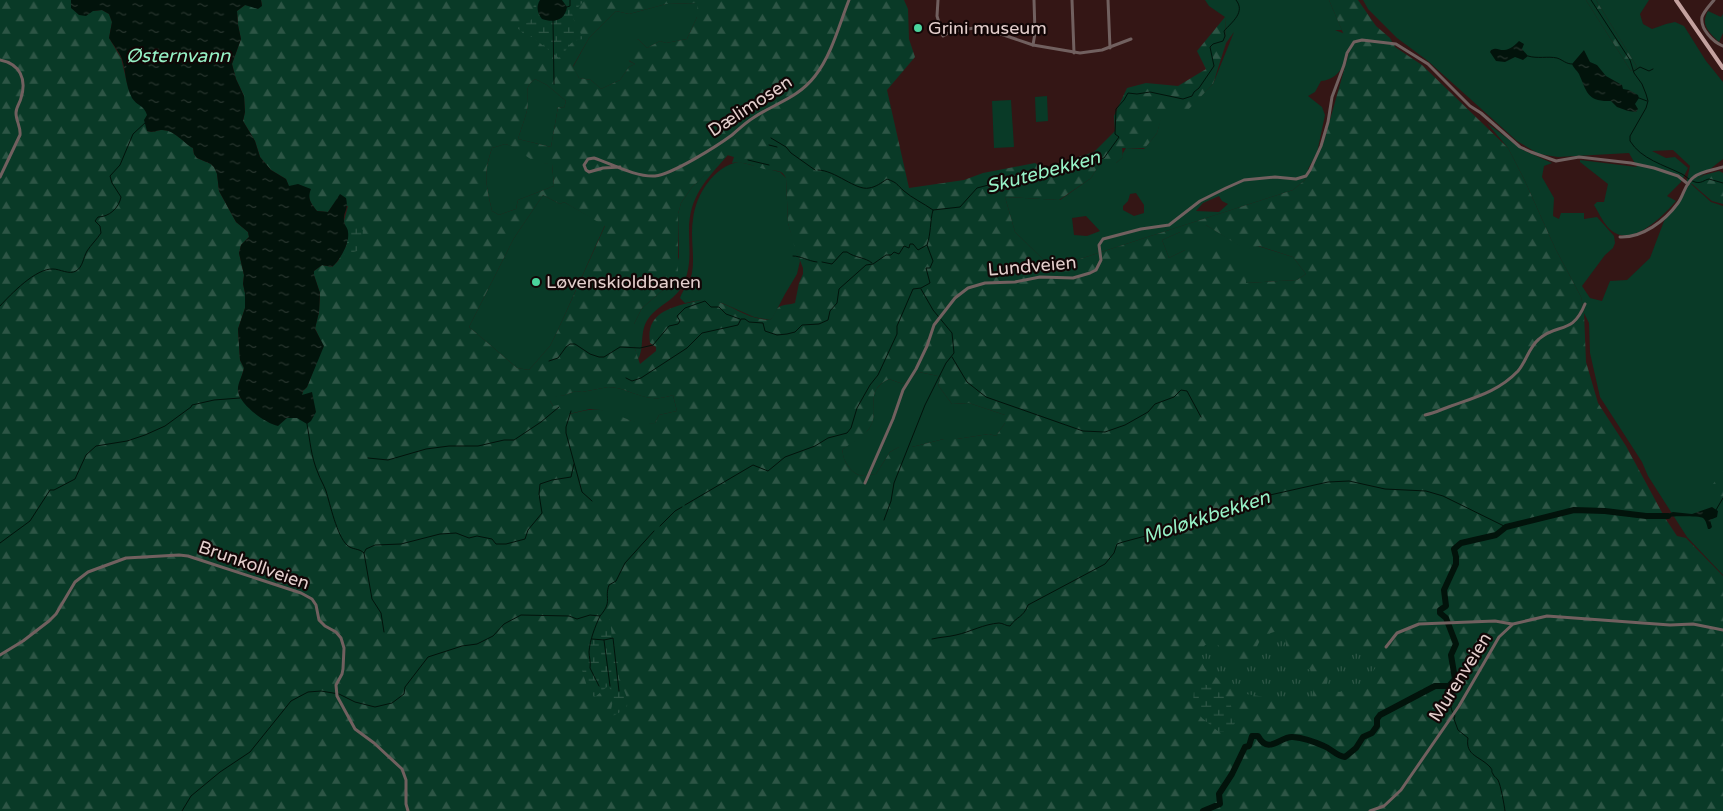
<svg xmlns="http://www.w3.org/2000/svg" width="1723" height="811" font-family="'Varela Round',sans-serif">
  <defs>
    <pattern id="forest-firs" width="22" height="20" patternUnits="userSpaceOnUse" patternTransform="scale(1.25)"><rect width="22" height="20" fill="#093a27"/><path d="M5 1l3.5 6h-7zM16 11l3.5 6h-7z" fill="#2d5545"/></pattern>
    <pattern id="wetland-marsh" width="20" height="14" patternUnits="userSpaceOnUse" patternTransform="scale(1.25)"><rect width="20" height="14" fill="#093a27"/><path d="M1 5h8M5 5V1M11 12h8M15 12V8" fill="none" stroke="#2d5545"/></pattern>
    <pattern id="park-tufts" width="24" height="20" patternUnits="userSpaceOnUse" patternTransform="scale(1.25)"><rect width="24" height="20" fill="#093a27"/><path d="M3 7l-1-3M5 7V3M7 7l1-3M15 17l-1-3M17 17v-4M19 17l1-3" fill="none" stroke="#2d5545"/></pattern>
    <pattern id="water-ripples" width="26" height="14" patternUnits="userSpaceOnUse" patternTransform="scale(1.25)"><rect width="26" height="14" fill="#02130b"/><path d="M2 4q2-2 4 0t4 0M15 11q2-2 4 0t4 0" fill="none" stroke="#27342d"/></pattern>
  </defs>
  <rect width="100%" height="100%" fill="#341615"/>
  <g fill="#093a27" fill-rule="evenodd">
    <path d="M1205 0H1329L1342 30H1335L1353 37C1346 56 1344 79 1321 81L1315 92 1308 96 1322 107 1325 115 1317 153 1308 169 1310 170 1305 180 1293 190 1052 268 1015 232 1005 197 1060 200 1091 178 1100 163H1116L1123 157V153L1126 148 1144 149 1157 133 1162 113 1185 112 1213 84 1234 32 1226 43 1225 17 1209 6ZM1136 193 1144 205V213L1134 216 1123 210V206L1128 201 1130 194ZM1219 196 1222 201 1228 204 1219 212 1196 211 1203 203ZM1086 216 1100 231 1087 236 1074 235 1072 218Z"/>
    <path d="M1363 0H1586L1631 71 1637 67 1596 0H1649L1640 14 1643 24 1652 29 1666 24 1675 22 1684 26 1706 61 1723 82V159L1691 184 1711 202 1723 206V575L1687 537 1648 476 1642 462 1600 397 1590 353 1589 323 1584 313 1581 297 1555 248 1524 179 1508 148 1487 123 1523 150 1552 163 1544 166 1542 177 1554 198 1553 216 1559 219 1561 213H1584V219L1597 217 1614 236 1615 243 1613 248 1605 255 1582 286 1590 298 1602 301 1610 281 1627 280 1650 258 1664 221 1684 193 1690 166 1673 150 1652 151 1666 158 1675 157 1688 168 1681 182 1667 196 1676 201C1663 216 1633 247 1612 231 1604 225 1599 213 1594 205L1597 202H1604L1608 184 1580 162V160L1637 167 1629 153 1558 157 1539 154 1517 141 1428 61 1397 38 1368 9Z"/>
    <path d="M697 3V17L687 39 666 43 660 41 647 48 638 39 629 61 635 64 629 67 620 80 601 89 591 80 579 78 573 67 589 38 616 11 629 14 666 4Z"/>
    <path d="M1708 11 1721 17 1723 14V33L1719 42C1709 32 1700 25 1708 11Z"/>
    <path d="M535 79 547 85 566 101 564 108 558 107 551 147 518 139C521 128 527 115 528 104 528 93 524 87 535 79Z"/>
    <path d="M1047 96 1048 121 1036 122 1035 97Z"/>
    <path d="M1011 100 1014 147 994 148 992 101Z"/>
    <path d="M505 144C525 149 527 163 552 164L554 186 518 200 516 209 499 215 492 211C486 184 483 175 492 148Z"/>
    <path d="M726 155H728C706 180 689 196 689 231 689 245 691 260 687 274 680 301 661 301 648 319 639 332 645 348 638 359L634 346V324L642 308 671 283 679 257 678 214 681 203 692 187Z"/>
    <path d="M739 162 780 172 786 178 788 223 800 261 797 274 785 294 773 317 770 320 754 317 722 303 700 300 685 303 680 298C683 289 690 283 692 273 695 256 690 237 693 219 696 194 714 166 739 162Z"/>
    <path d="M543 195 560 204 564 202 605 225 558 330 550 346 529 370 517 368 469 327 514 238Z"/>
    <path d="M1206 225 1246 249 1258 246 1293 257 1306 274 1297 280 1246 283 1185 250 1169 258 1162 240 1180 232Z"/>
    <path d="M919 372 938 376 940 380 938 385 952 404 969 403 1005 415V423L996 436 989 434 957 439H944L912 447H899L890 452 876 474C871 474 864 476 859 475 850 472 841 458 843 449 850 443 862 437 868 430 883 411 861 392 889 379L903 384Z"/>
    <path d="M608 387C624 387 637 397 653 398 659 399 666 397 673 395L677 411 659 415 655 423 643 425 600 410 590 409 569 414 553 406 550 401V397L565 395 576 391 582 392Z"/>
  </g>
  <g fill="url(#forest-firs)" fill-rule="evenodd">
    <path d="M0 0H71V8L93 11 102 10 109 14 112 22 109 38 121 58 127 83 133 99 143 106 147 113V131C155 133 156 130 163 130 175 130 184 143 193 148L194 154 197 158 211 164 214 167 217 173 219 191 236 222 248 232 249 237 241 245 239 253 244 275 243 284 245 293V308L238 329 240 360 244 368 238 389 240 398 287 418H297L305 395H302L303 391 307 387 323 346 315 328 319 312 320 293 314 275V271L322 265 332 267 338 261 347 244 344 221 348 206 333 205 328 212 317 211C311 203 307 199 310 189L289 187 286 179 271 170 260 157 255 141 243 121 245 112 244 96 236 79 232 64 241 39 238 25 237 11 245 5 262 6 261 0H904L908 9 909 39 915 57 887 90 909 188 964 180 983 173 1035 163 1044 168 1094 152 1115 131 1114 116 1127 88 1146 83 1178 86 1206 69 1197 51 1225 17 1226 43 1213 84 1185 113H1163L1157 133 1145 148H1122L1123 157 1116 163H1100L1091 178 1059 200 1005 197 1015 232 1052 268 1293 190 1305 180 1324 141 1350 49 1329 0H1358L1376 26 1390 38 1395 47 1422 65 1508 148 1524 179 1555 248 1581 297 1584 313 1586 362 1598 403 1626 446 1665 518 1677 536 1686 538 1723 576V811H0ZM697 3V17L687 39 666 43 660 41 647 48 638 39 623 57 635 64 629 67 620 80 601 89 591 80 579 78 573 66 589 38 616 11 629 14 666 4ZM535 79 547 85 566 101 564 108 558 107 551 147 518 139C521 128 527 115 528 104 528 93 524 87 535 79ZM505 144C516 147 520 152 529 158 535 163 544 164 552 164L554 186 518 200 516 209 499 215 492 211C486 185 483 174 492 148ZM727 155 734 157 732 163C744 161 753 166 764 169 769 170 776 170 781 172 784 174 784 175 786 178L788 223 794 245 803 268V274L799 283 795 303C790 305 785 304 781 306 775 308 775 316 770 320 749 320 733 306 715 301 705 298 697 301 688 303 665 309 646 316 650 343L656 347V351L640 364 634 346V324L642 308 671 283 678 272V214L681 203 692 187ZM543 195 560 204 564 202 605 226 558 330 550 346 529 370 517 368 469 327 514 238ZM1206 225 1246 250 1259 246 1293 257 1306 274 1297 280 1246 283 1247 262 1208 248 1185 250 1169 258 1162 240 1180 232 1183 238H1201ZM919 372 938 376 940 380 938 385 952 404 969 403 1005 415V423L996 436 989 434 957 439H944L912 447H899L890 452 876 474C871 474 864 476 859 475 850 472 841 458 843 449 850 444 862 438 868 430 883 411 861 392 889 379L903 384ZM608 387C624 387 637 397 652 398 659 399 666 397 673 395L677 411 659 415 655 423C633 426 621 414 601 410 591 408 579 412 569 414L568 403 553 406 550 401V398L565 395 576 391 582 392Z"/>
    <path d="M1586 0H1596L1637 67 1631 71Z"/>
    <path d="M1719 171 1723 173V204L1712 201 1691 183 1704 175Z"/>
    <path d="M1723 471V509L1721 511 1706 493Z"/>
  </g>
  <g fill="url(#wetland-marsh)">
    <path d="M537 0H585L572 13C574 24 580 30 583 39 566 41 570 49 559 58L532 37 525 35 514 25 516 23H527L532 19 534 3Z"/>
    <path d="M359 227 363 230 362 239 357 251 344 255 350 231Z"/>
    <path d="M610 619 612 638 617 655 619 677 629 703 624 710 613 716 611 710 614 694 608 686 595 697 589 693 582 670 588 663 587 642Z"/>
    <path d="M1199 683C1213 685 1229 697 1233 711 1234 715 1234 719 1235 723L1229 732H1219L1202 718 1193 705 1194 688Z"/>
  </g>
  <g fill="url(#park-tufts)">
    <path d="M1277 631 1285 633C1287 650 1284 660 1302 666L1303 670 1310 669 1315 683 1312 697C1302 706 1279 699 1269 692L1265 697 1246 694 1240 690 1241 686 1224 684 1205 668 1201 660 1202 650 1205 645C1213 642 1221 644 1225 653 1227 656 1225 657 1228 660 1231 664 1237 665 1242 666L1253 655 1262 636Z"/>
    <path d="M1359 640 1363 651H1373L1371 660 1378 664C1368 680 1347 703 1327 686 1328 675 1330 654 1341 649 1349 646 1354 647 1359 640Z"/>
  </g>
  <g fill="url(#water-ripples)">
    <path d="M71 0H261L262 6 258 9 245 5 237 11 238 25 241 39 232 64 236 79 244 96 245 112 243 121 255 141 260 157 271 170 286 179 289 186 298 184 311 189C307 199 311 203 317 211L328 212 340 194 346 198C349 211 343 211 344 221 344 225 348 228 348 232 350 243 340 260 332 267L322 265 314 271V275L320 293 319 312 315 329 324 346 307 387 303 391 302 395 312 392 316 412 311 421 307 424 297 418H287L278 426C265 423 240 405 238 391 237 384 243 375 244 368L240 360 238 329 245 308V293L243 284 244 275 239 253 241 245 249 237 248 232 236 222 219 191 217 174 214 167 211 164 197 158 194 154 193 148C183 143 175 130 162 130 156 130 155 133 147 131L144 120 147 115C144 105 137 106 132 98 125 85 126 71 122 59 119 51 113 45 109 38L112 22 109 14 102 10 93 11 86 16 79 15 71 8Z"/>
    <path d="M540 0H562L567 7C565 21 553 23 542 19 537 13 536 6 540 0Z"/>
    <path d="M1519 41 1524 44 1522 49 1528 56 1523 60 1515 57 1505 62 1496 61 1490 52 1491 50C1497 47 1498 50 1504 50 1510 50 1516 44 1519 41Z"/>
    <path d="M1584 50 1590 62 1597 65 1606 76 1622 85 1623 89 1629 90 1638 95 1639 98 1635 104 1638 109 1636 112 1628 111 1617 107 1611 101C1587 102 1587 92 1579 74 1577 70 1574 69 1572 64Z"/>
    <path d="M1712 507 1718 511 1717 517 1710 520 1712 527 1710 529H1708C1707 526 1706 520 1703 518 1700 516 1674 516 1669 517L1667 514 1673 512 1692 514Z"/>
  </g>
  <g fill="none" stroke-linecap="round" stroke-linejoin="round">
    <g stroke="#02130b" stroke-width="1">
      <path d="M1591 0 1630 60 1634 73 1642 84 1646 94 1648 101 1646 108 1630 136V141C1641 159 1664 165 1682 174 1686 176 1690 181 1695 182 1701 184 1704 180 1709 179L1723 183"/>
      <path d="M567 7 570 6V0"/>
      <path d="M553 20 554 84"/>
      <path d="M1528 56C1537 59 1548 56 1557 58 1563 60 1566 64 1572 64"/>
      <path d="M1634 71 1640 67 1649 71 1653 69"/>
      <path d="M1639 98 1647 101"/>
      <path d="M771 138 786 147 791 153 815 170"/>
      <path d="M769 145 777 147"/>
      <path d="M748 160 769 165"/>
      <path d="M818 170C835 170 856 191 869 188 876 187 881 183 887 179 898 183 896 184 904 191 912 198 923 203 933 210"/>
      <path d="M793 256C801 256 808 261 817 262"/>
      <path d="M822 262 832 264 843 252H847C855 258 865 257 872 263"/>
      <path d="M0 306C11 294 36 268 53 269 60 269 69 275 76 271 83 267 83 258 87 251 91 245 97 239 101 233L100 226 95 221 98 217C109 217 119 208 121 197L112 183 110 176 120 165 133 134 146 122"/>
      <path d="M952 357 967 382 986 397 1083 431 1105 432 1125 425 1148 412 1155 404 1174 397 1181 390 1187 391 1201 417"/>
      <path d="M549 361 558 358 566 347 570 344H575L590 354 599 357H604L620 347 640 348 653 345 669 326 678 324 680 321 677 316 685 308 705 301 711 307H719L726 314 740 319"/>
      <path d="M626 378 632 381 641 378 687 348 702 333 738 325 741 319H745L749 322 763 323 765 331 777 335 787 334 795 332 802 325 819 324 828 320 830 311 837 303 839 289 866 265 873 264 886 255H891L894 252 899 254 904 246 909 248 910 244H913L918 250 927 245"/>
      <path d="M571 411 566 427V433L582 492 592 501"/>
      <path d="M307 424C310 440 311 457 318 473 320 479 324 485 326 491 330 504 337 536 347 545 352 550 359 548 364 553L372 599 381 613 384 632"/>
      <path d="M368 458 388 460 426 449 449 446H478L504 440H514L541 422 559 407"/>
      <path d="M685 505 753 465 768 471 785 457 815 446 828 438 847 433 851 428 857 408 870 385 878 375 897 334V326L913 289 921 288 930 283 926 268H930L933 261 927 245C931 234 930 221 933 210L960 207 977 188 1000 182 1025 173 1036 175 1104 158 1119 137 1115 134 1116 109 1124 100 1128 93 1137 94 1150 92 1183 99 1192 96 1194 92 1199 88 1214 66 1210 47 1213 44 1223 41 1225 36 1224 31C1232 22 1246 12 1236 0"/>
      <path d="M1716 510 1723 498"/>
      <path d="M884 520 891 501 894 483 925 405 946 363 954 353 952 333 933 310 921 289"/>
      <path d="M660 526 675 511 682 507"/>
      <path d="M0 543 30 521 50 490H54L75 479 86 455 96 446 127 441 145 435 165 426 191 407 192 405 214 400 240 398"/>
      <path d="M364 553 366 549 375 545 401 544 440 534 456 533 469 538 477 536 492 539 496 544H506L525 539 528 530 542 513 539 494 540 484 552 480 571 477 574 464"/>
      <path d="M592 639 604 640 613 638 619 691"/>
      <path d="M932 639C940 637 948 637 956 635 970 632 984 624 999 623 1003 623 1006 626 1010 626 1017 616 1023 618 1028 605L1105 564 1114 553 1117 544 1123 542 1175 528 1194 516 1226 509 1243 501 1328 482 1349 481 1385 489 1426 491 1443 496 1506 527"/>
      <path d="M604 640 610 686"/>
      <path d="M599 686 590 668C591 662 589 657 589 652 590 639 595 627 600 616"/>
      <path d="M1449 686 1445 691 1448 698 1449 706 1451 707 1452 711 1455 716 1454 719 1458 730 1468 738C1465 756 1480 756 1490 767 1494 772 1490 769 1493 774 1494 777 1497 778 1498 780 1501 786 1504 804 1505 811"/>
      <path d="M182 811 191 796 220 772 250 752 291 701 308 692 321 691 339 694 355 702 375 707 392 703 404 694 405 687 428 657 462 646 477 644 493 636 504 624 521 615 569 616 577 619 590 615 600 616C613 601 604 599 609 585L616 581 625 563 654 531"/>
    </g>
    <path stroke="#02130b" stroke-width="6" d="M1203 811 1220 804 1219 794 1232 774 1245 747 1249 746 1252 736H1258C1269 756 1281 735 1293 737 1303 738 1315 742 1324 746 1332 749 1336 756 1345 757L1356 748 1363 737 1372 733 1377 726V719L1380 715 1435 686H1449L1455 679 1451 655 1456 644 1446 618 1440 613V610L1446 606 1444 590 1456 564V557L1454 549 1461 543 1496 535 1506 527 1574 510 1605 511 1646 516H1668"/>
    <g stroke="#71605f" stroke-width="3">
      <path d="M938 0 937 16 943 36 950 32 980 27 1033 45 1080 53 1102 50 1131 39"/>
      <path d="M1072 0 1074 53"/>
      <path d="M1108 0 1110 48"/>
      <path d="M1714 0C1710 5 1704 11 1702 17 1700 29 1713 42 1723 46"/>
      <path d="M1033 45 1035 33 1034 0"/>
      <path d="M0 60C20 64 27 79 21 98 20 103 16 107 16 113 16 121 21 127 20 135L0 177"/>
      <path d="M620 167 603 168 589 172 586 170 584 165 588 159 594 158C612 164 635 177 655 176 673 174 717 146 732 135 739 129 745 123 753 118 775 103 797 99 815 76 832 54 839 25 849 0"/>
      <path d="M1620 237C1642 238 1665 221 1678 203 1684 195 1685 183 1694 177 1701 171 1714 170 1723 167"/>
      <path d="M1425 415C1435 413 1442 409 1451 406 1476 397 1499 391 1518 371 1526 362 1529 347 1539 339 1558 322 1572 336 1585 304"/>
      <path d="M865 483 893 419 903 390 916 369 927 346 934 325 955 298 968 288 985 283 1015 282 1040 277 1073 278 1090 273 1096 270 1101 260 1099 245 1103 239 1141 229 1169 225 1200 201 1226 188 1244 180 1275 177 1296 179 1306 176 1310 170 1321 146 1328 122 1332 97 1344 65 1347 53 1354 42 1362 40 1396 44 1428 64 1470 106 1481 113 1520 147 1531 152 1556 161 1579 157 1631 163 1654 168 1678 176 1688 184"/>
      <path d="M1386 647 1397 633 1419 624 1495 621 1512 624"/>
      <path d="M0 655 23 641 49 621 56 614 75 582 88 572 126 558 179 555 188 556 301 593 312 599 316 605 319 620 325 626 336 632 341 638 344 648 343 669 342 674 336 685 337 696 355 729 374 743 402 769 406 780V804L408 811"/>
      <path d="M1370 811 1384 806 1401 790 1459 706 1499 637 1513 624 1547 616 1670 625 1693 624 1723 630"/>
    </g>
    <path stroke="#c4a19f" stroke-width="4" d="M1676 0 1723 68"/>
  </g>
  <g fill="#4ad49c" stroke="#120606" stroke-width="2">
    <circle cx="918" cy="28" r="5"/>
    <circle cx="536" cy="282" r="5"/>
  </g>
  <g text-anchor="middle" stroke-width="4.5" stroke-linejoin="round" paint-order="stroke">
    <g font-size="18" fill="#e4cfcd" stroke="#120606" text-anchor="start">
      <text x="928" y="34">Grini museum</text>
      <text x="546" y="288">Løvenskioldbanen</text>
    </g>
    <g font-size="18" fill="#e4cfcd" stroke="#120606">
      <text transform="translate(750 106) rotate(-33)" y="6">Dælimosen</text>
      <text transform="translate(1032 266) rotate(-5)" y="6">Lundveien</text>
      <text transform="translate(254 565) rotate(19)" y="6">Brunkollveien</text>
      <text transform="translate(1460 677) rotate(-58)" y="6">Murenveien</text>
    </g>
    <g font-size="19" font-style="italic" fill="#97f2c7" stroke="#120606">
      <text x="178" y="62">Østernvann</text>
      <text transform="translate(1043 171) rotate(-15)" y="7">Skutebekken</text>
      <text transform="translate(1206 516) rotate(-18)" y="7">Moløkkbekken</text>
    </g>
  </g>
</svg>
